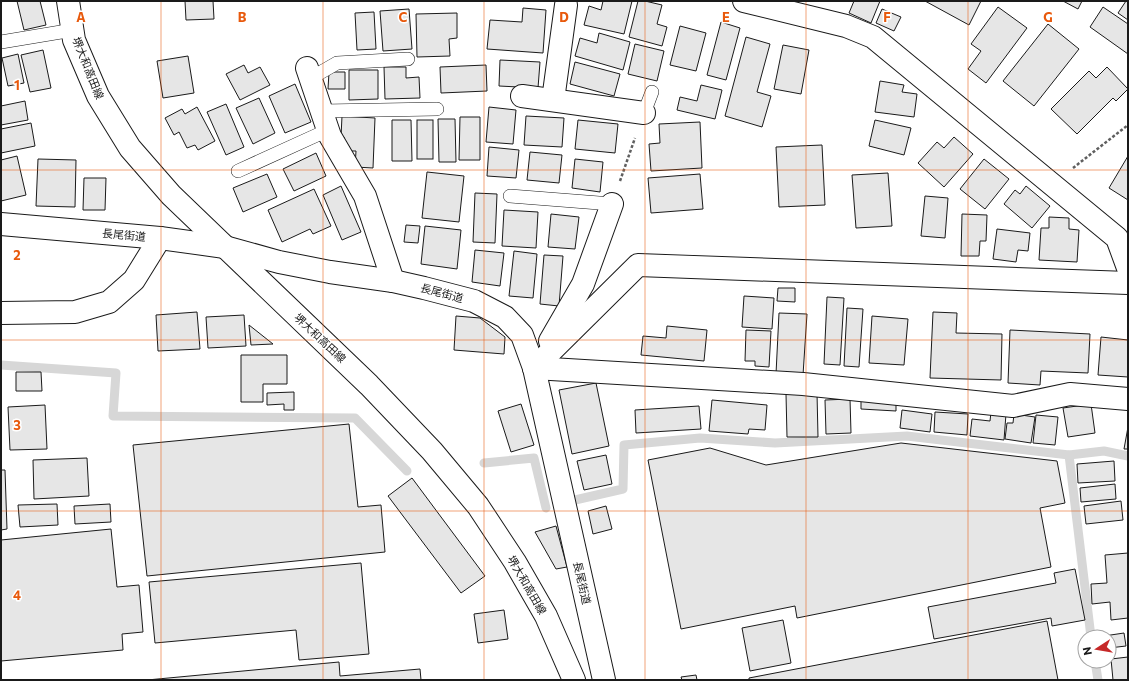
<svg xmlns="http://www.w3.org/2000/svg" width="1129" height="681" font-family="Commissioner,'Noto Sans JP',sans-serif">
  <rect width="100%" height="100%" fill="#fff"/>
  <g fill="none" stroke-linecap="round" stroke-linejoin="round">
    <g stroke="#d7d7d7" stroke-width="9">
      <path d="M1 365 116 373 113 416 355 418 407 471"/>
      <path d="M1069 455 1091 637"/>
      <path d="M484 463 534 458 546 508"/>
      <path d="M575 500 623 489 624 445 700 438 775 443 907 436 1069 455 1104 451 1128 456"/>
      <path d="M1095 661 1098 680"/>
    </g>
  </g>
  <g fill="#e6e6e6" stroke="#1a1a1a">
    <path d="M17 1H40L46 25 24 30Z"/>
    <path d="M185 1H213L214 19 186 20Z"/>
    <path d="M603 1H632L624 34 584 25 589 6 601 10Z"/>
    <path d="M638 1H645L662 5 657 24 667 27 662 46 629 37Z"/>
    <path d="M854 1H880L871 23 849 13Z"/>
    <path d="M925 1H981L969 25Z"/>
    <path d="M1063 1H1082L1078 9Z"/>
    <path d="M1126 1H1128V20L1118 13Z"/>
    <path d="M998 7 1027 28 986 83 968 69 981 51 971 44Z"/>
    <path d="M1103 7 1128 24V54L1090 27Z"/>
    <path d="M523 8 546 10 543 53 487 49 490 20 522 22Z"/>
    <path d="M409 9 412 49 383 51 380 11Z"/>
    <path d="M882 9 901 17 894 31 876 23Z"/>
    <path d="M374 12 376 49 357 50 355 13Z"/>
    <path d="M457 13V38L449 39 450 56 417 57 416 14Z"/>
    <path d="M721 22 740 28 726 80 707 75Z"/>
    <path d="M1048 24 1079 49 1034 106 1003 81Z"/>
    <path d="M680 26 706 33 696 71 670 65Z"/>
    <path d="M599 33 630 42 623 70 575 56 580 38 597 43Z"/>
    <path d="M746 37 770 44 757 92 771 96 762 127 725 116Z"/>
    <path d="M635 44 664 51 657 81 628 74Z"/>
    <path d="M783 45 809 50 801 94 774 89Z"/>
    <path d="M43 50 51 88 30 92 21 55Z"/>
    <path d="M18 54 24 83 8 86 2 58Z"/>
    <path d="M188 56 194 93 163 98 157 61Z"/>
    <path d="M500 60 540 62 538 88 499 86Z"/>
    <path d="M575 62 620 74 614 96 570 84Z"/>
    <path d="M244 65 248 73 260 67 270 85 240 100 226 74Z"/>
    <path d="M486 65 487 91 441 93 440 67Z"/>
    <path d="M384 67H406V78L419 77 420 98 385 99Z"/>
    <path d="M1107 67 1128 89 1116 101 1113 98 1077 134 1051 109 1089 71 1096 78Z"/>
    <path d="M349 70H378V99L349 100Z"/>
    <path d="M329 72H345V89H328Z"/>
    <path d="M880 81 904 85 902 92 917 94 914 117 875 112Z"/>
    <path d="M295 84 311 122 285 133 269 96Z"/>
    <path d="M701 85 722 90 715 119 677 110 680 97 697 101Z"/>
    <path d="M259 98 275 133 253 144 236 108Z"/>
    <path d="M25 101 28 120 1 125V106Z"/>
    <path d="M226 104 244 147 226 155 207 112Z"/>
    <path d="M197 107 215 141 198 150 195 145 187 148 179 132 174 135 165 118 182 109 185 114Z"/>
    <path d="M489 107 516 110 513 144 486 142Z"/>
    <path d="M342 116 375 118 373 168 355 167 356 151H349V146L344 145V137H341Z"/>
    <path d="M526 116 564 118 562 147 524 145Z"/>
    <path d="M460 117H480V160H459Z"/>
    <path d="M438 119H455L456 162H439Z"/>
    <path d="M392 120H411L412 161H392Z"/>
    <rect x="417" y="120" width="16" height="39"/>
    <path d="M578 120 618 124 615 153 575 149Z"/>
    <path d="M875 120 911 128 904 155 869 146Z"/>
    <path d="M700 122 702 168 651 171 649 144 660 143 659 124Z"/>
    <path d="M31 123 35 146 1 153V129Z"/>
    <path d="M954 137 973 154 944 187 918 163 937 142 944 148Z"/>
    <path d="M822 145 825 205 779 207 776 147Z"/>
    <path d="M489 147 519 150 516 178 487 176Z"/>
    <path d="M530 152 562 155 559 183 527 180Z"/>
    <path d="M316 153 326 176 294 191 283 169Z"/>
    <path d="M17 156 26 195 1 201V160Z"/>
    <path d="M1128 156V200L1109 188Z"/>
    <path d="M38 159 76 160 75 207 36 206Z"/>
    <path d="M575 159 603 162 600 192 572 188Z"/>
    <path d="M984 159 1009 179 985 209 960 189Z"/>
    <path d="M427 172 464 176 459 222 422 218Z"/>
    <path d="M888 173 892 226 856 228 852 175Z"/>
    <path d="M267 174 277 197 243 212 233 188Z"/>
    <path d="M700 174 703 209 651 213 648 178Z"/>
    <path d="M84 178H106L105 210H83Z"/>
    <path d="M341 186 361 232 342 240 323 195Z"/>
    <path d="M1026 186 1050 206 1032 228 1004 204 1015 190 1020 194Z"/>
    <path d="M314 189 331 226 313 234 310 229 282 242 268 210Z"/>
    <path d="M475 193 497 194 495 243 473 242Z"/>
    <path d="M925 196 948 198 945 238 921 236Z"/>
    <path d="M504 210 538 212 536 248 502 246Z"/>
    <path d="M551 214 579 217 575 249 548 247Z"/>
    <path d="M962 214 987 215 986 241H980L979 256H961Z"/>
    <path d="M1049 217 1069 218V229L1079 230 1077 262 1039 260 1041 228H1049Z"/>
    <path d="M406 225 420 226 418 243 404 242Z"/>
    <path d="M425 226 461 230 457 269 421 264Z"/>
    <path d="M997 229 1030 233 1028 251 1018 250 1016 262 993 259Z"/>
    <path d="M475 250 504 253 500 286 472 282Z"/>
    <path d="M514 251 537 254 533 298 509 296Z"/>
    <path d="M544 255 563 256 559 306 540 304Z"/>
    <path d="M778 288H795V302L777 301Z"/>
    <path d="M744 296 774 298 772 329 742 327Z"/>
    <path d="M827 297 844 298 840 365 824 364Z"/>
    <path d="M847 308 863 309 859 367 844 366Z"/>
    <path d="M197 312 200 349 158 351 156 315Z"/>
    <path d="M933 312 957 313 956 333 1002 334 1001 380 930 378Z"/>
    <path d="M779 313 807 314 803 375 776 374Z"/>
    <path d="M244 315 246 346 208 348 206 317Z"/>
    <path d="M456 316 480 318 505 337 504 354 454 350Z"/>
    <path d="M872 316 908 319 904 365 869 363Z"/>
    <path d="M249 325 273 344 251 345Z"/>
    <path d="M667 326 707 330 704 361 641 355 643 336 666 338Z"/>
    <path d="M746 330 771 331 769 367 755 366V361H745Z"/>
    <path d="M1010 330 1090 334 1088 373 1041 371 1040 385 1008 383Z"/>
    <path d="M1101 337 1128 340V377L1098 375Z"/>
    <path d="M241 355H287V384H263V402H241Z"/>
    <path d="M16 372H41L42 391H16Z"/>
    <path d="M596 383 609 446 572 454 559 390Z"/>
    <path d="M294 392V410H284V404L267 405V393Z"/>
    <path d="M817 393 818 437H787L786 394Z"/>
    <path d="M861 396 896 397V411L861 409Z"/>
    <path d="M850 399 851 433 826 434 825 400Z"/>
    <path d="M712 400 767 405 765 430 749 429 748 434 709 431Z"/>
    <path d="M521 404 534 445 511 452 498 411Z"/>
    <path d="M1091 404 1095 433 1068 437 1063 408Z"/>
    <path d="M45 405 47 449 10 450 8 407Z"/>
    <path d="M699 406 701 429 636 433 635 410Z"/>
    <path d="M902 410 932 414 930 432 900 428Z"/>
    <path d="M935 412 968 414 967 435 934 432Z"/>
    <path d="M991 412 1006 414 1004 440 970 436 972 419 990 421Z"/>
    <path d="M1014 414 1035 417 1031 443 1005 439 1007 423H1013Z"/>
    <path d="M1036 415 1058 417 1055 445 1033 443Z"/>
    <path d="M349 424 358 507 381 505 385 552 147 576 133 445Z"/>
    <path d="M1128 427V449H1124Z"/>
    <path d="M901 443 1057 461 1065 503 1040 508 1051 567 797 618 795 606 681 629 648 460 710 448 766 465Z"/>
    <path d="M606 455 612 484 584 490 577 461Z"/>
    <path d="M87 458 89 496 34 499 33 460Z"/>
    <path d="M1114 461 1115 481 1078 483 1077 464Z"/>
    <path d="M1 470H5L7 529 1 530Z"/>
    <path d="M412 478 485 576 461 593 388 496Z"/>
    <path d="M1115 484 1116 499 1081 502 1080 488Z"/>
    <path d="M1121 501 1123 520 1086 524 1084 506Z"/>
    <path d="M57 504 58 525 20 527 18 505Z"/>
    <path d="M110 504 111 522 75 524 74 506Z"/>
    <path d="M606 506 612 529 593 534 588 511Z"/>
    <path d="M556 526 567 567 556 569 535 532Z"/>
    <path d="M111 529 117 587 139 585 143 632 122 634 123 650 1 661V540Z"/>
    <path d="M1128 553V618L1111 620 1110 602 1092 604 1091 584 1107 583 1105 555Z"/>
    <path d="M361 563 369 654 299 660 296 630 155 643 149 582Z"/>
    <path d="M1075 569 1085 620 1052 626 1051 618 934 639 928 607 1056 583 1054 573Z"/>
    <path d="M504 610 508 639 478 643 474 614Z"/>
    <path d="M783 620 791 663 750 671 742 628Z"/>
    <path d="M1047 621 1058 680H749V678Z"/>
    <path d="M1124 633 1126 646 1109 648V637L1104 636Z"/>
    <path d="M1128 657V680H1113L1111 659Z"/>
    <path d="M339 662 340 676 420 669 421 680H147Z"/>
    <path d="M696 675 697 680H682L681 677Z"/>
  </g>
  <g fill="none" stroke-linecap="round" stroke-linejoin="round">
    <defs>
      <g id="lane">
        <path d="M1 42 73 30"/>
        <path d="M311 78 337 63 408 59"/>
        <path d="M322 111 437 109"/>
        <path d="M644 113 652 92"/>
        <path d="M238 171 328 130"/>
        <path d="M510 196 612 204"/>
      </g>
      <g id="street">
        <path d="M744 1 846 26 873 37 1117 238 1128 268"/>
        <path d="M307 68 330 136 365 196 393 281"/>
        <path d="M522 96 644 113"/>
        <path d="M553 100 566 5"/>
        <path d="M1 224 160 238 225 247 279 262 330 272 393 281 424 288 474 301 505 317 522 335 534 368 604 680"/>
        <path d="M1 313 75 312 109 302 134 280 160 238"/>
        <path d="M550 341 583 284 612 204"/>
        <path d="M534 368 638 265 1128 283"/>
        <path d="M534 368 803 384 1013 406 1070 394 1128 399"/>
      </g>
      <path id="primary" d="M68 1 74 40 98 96 130 148 171 195 369 385 432 451 478 506 515 562 546 616 574 680"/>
    </defs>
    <use href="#lane" stroke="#1a1a1a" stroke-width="14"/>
    <use href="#street" stroke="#1a1a1a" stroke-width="24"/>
    <use href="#primary" stroke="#1a1a1a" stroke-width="24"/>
    <g stroke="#5f5f5f" stroke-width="2.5" stroke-dasharray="3 2" stroke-linecap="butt">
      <path d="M1073 168 1128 125"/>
      <path d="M620 181 635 138"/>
    </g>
    <use href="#lane" stroke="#fff" stroke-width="13"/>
    <use href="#street" stroke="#fff" stroke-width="22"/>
    <use href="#primary" stroke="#fff" stroke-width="22"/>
  </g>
  <path fill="none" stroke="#e8590c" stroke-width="1" stroke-opacity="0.55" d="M161 1V680M323 1V680M484 1V680M645 1V680M806 1V680M968 1V680M1 170H1128M1 340H1128M1 511H1128"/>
  <g text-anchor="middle" stroke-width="3" stroke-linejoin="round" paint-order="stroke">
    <g font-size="11" fill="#1a1a1a" stroke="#fff">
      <text transform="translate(88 68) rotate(68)" y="4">堺大和高田線</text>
      <text transform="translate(124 235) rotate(5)" y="4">長尾街道</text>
      <text transform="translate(442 293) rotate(15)" y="4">長尾街道</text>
      <text transform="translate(320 338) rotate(43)" y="4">堺大和高田線</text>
      <text transform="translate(582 583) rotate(77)" y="4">長尾街道</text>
      <text transform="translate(527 585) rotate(60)" y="4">堺大和高田線</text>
    </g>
  </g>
  <g font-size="13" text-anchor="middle" font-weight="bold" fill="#e8590c" stroke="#fff" stroke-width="3" stroke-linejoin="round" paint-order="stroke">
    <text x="81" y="22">A</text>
    <text x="242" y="22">B</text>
    <text x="403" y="22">C</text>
    <text x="564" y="22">D</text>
    <text x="726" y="22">E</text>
    <text x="887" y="22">F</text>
    <text x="1048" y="22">G</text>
    <text x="17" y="90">1</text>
    <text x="17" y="260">2</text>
    <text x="17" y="430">3</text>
    <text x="17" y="600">4</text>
  </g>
  <rect width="1129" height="681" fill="none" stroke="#1a1a1a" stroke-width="4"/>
  <g transform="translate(1097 649) rotate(258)"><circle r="19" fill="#ffffff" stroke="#a3a3a3"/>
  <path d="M0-3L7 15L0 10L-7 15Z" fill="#c62828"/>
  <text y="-6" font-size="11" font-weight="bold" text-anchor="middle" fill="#1a1a1a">N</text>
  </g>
</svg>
